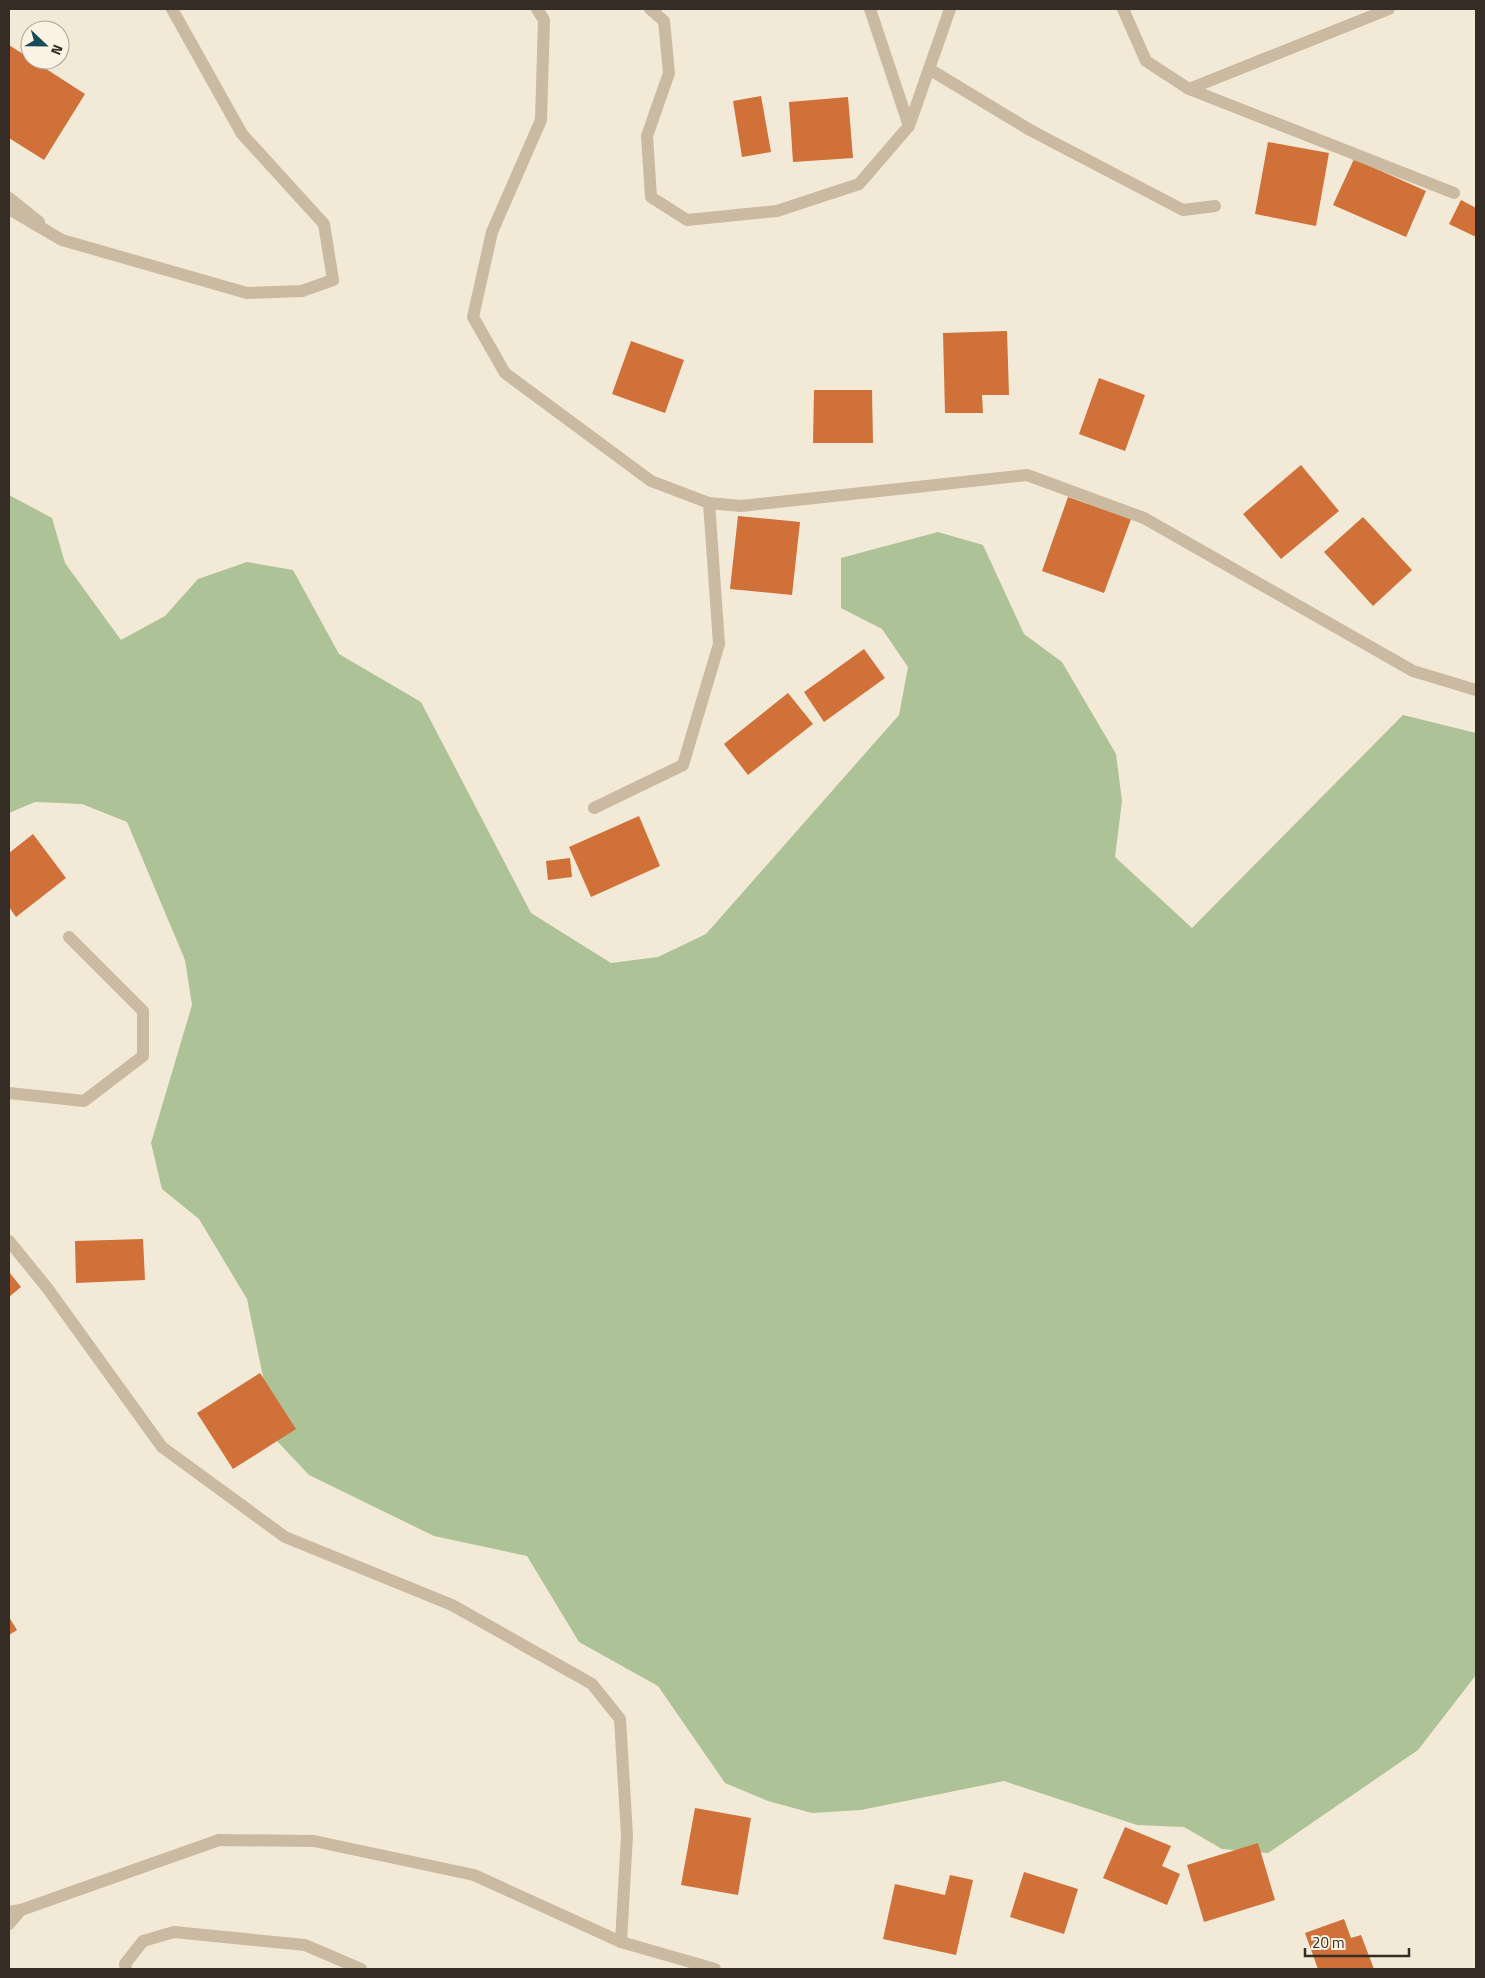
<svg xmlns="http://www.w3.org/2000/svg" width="1485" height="1978" font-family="'Titillium Web',sans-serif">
  <rect width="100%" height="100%" fill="#f3e9d7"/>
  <path fill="#adc296" d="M9 495 52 518 65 563 121 640 165 616 198 579 247 562 293 570 339 654 421 702 531 913 611 963 658 957 706 934 899 715 908 667 882 629 841 608V558L938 532 983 545 1024 634 1062 662 1116 754 1122 801 1115 857 1192 928 1403 715 1476 733V1675L1418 1750 1268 1853 1222 1849 1184 1827 1137 1825 1004 1781 861 1810 812 1813 768 1801 725 1783 658 1686 579 1642 527 1556 434 1536 309 1475 276 1440 247 1299 199 1219 162 1189 151 1143 192 1005 185 960 127 822 82 804 35 802 9 813Z"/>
  <g fill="#cf7139">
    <path d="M9 45 85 94 44 160 9 138Z"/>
    <path d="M761 96 771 152 742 157 733 101Z"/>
    <path d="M848 97 853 158 793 162 789 102Z"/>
    <path d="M1268 142 1329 153 1316 226 1255 214Z"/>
    <path d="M1354 159 1426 191 1406 237 1333 205Z"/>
    <path d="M1461 200 1476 208V237L1449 224Z"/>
    <path d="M1007 331 1009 395H982L983 413H945L943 333Z"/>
    <path d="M631 341 684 360 665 413 612 394Z"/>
    <path d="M1099 378 1145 395 1125 451 1079 434Z"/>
    <path d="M814 390H872L873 443H813Z"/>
    <path d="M1301 465 1339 511 1281 559 1243 514Z"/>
    <path d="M1068 497 1131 519 1104 593 1042 571Z"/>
    <path d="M738 516 800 522 792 595 730 589Z"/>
    <path d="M1363 517 1412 570 1373 606 1324 552Z"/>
    <path d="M864 649 885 678 824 722 804 692Z"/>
    <path d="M788 693 813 724 748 775 724 744Z"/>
    <path d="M639 816 660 866 591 897 569 847Z"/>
    <path d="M33 834 66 878 16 917 9 907V853Z"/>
    <path d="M570 858 572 877 548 880 546 861Z"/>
    <path d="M143 1239 145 1280 76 1283 75 1241Z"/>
    <path d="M9 1272 21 1287 9 1297Z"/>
    <path d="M260 1373 296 1429 233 1469 197 1413Z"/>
    <path d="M9 1617 17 1630 9 1635Z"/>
    <path d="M695 1808 751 1818 738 1895 681 1885Z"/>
    <path d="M1125 1827 1171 1846 1162 1866 1180 1874 1167 1905 1103 1878Z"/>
    <path d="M1258 1843 1275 1900 1204 1922 1187 1865Z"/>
    <path d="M1024 1872 1078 1889 1064 1934 1010 1917Z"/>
    <path d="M950 1875 973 1880 956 1955 883 1939 895 1884 945 1895Z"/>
    <path d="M1344 1919 1351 1938 1361 1935 1374 1969H1318L1305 1933Z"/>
  </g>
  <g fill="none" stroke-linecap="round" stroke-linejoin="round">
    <g stroke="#cbbaa2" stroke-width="12">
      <path d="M870 9 909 126"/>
      <path d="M929 69 1030 130 1183 210 1215 206"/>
      <path d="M1189 89 1454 193"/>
      <path d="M9 198 39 222"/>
      <path d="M594 808 683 765 719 644 709 503"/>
      <path d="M9 1093 84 1101 143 1056V1011L69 937"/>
      <path d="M9 1924 21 1910"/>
    </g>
    <g stroke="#cbbaa2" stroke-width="12">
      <path d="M537 9 544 20 541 120 492 232 473 317 505 373 651 481 709 503 741 506 1027 475 1144 518 1413 671 1476 690"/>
      <path d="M650 9 664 21 669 73 647 136 651 197 687 220 777 211 859 184 909 126 950 9"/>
      <path d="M1123 9 1146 61 1189 89 1389 9"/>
      <path d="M9 209 62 240 247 293 302 291 333 280 324 224 242 134 172 9"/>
      <path d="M9 1241 48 1289 162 1447 285 1537 452 1605 592 1684 620 1719 627 1835 621 1942"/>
      <path d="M9 1912 21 1910 219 1840 314 1841 474 1875 621 1942 715 1969"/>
      <path d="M126 1969 125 1964 143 1941 174 1932 305 1945 361 1969"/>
    </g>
  </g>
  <rect width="1485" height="1978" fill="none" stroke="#352c25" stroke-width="20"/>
  <g transform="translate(45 45) rotate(112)"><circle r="24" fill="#faf3e3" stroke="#aba397"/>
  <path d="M0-4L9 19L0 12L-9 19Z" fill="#184c59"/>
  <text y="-8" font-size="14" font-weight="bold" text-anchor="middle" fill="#352c25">N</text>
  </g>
  <path d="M1305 1948v8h104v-8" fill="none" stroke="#352c25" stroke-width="2.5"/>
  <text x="1312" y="1948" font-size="15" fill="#352c25" stroke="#faf3e3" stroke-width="4" paint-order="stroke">20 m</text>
</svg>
